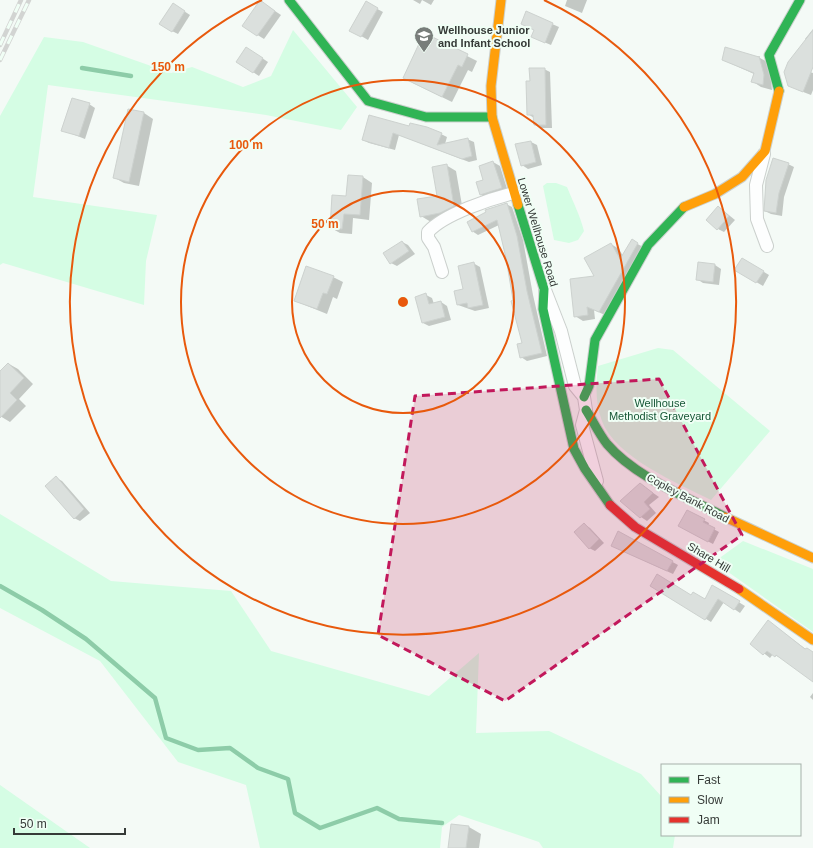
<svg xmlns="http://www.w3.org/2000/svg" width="813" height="848" font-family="Helvetica,sans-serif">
  <rect width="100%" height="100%" fill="#f4faf6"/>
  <g fill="#d5fde4">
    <path d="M293 30 357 107 341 130 266 115 48 85 33 197 157 215 146 261 144 305 3 263 0 265V116L44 37 83 42 171 73 192 67 243 87 271 76Z"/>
    <path d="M547 183H556L567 187C573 202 580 215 584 231L578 240 569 243 554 240 543 186Z"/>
    <path d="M658 348 673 350 770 431 711 500C679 484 615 457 602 421 595 403 596 385 598 366Z"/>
    <path d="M0 514 111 581 231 591 271 651 429 696 479 653 476 733 549 731 641 774 662 797V835H675L673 848H543L539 842 459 815 442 827 440 848H260L246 785 178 762 100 661 0 608Z"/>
    <path d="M743 541 813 569V632L714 562Z"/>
    <path d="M0 785 90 848H0Z"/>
  </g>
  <g fill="#0003">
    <path d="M413 0H434L431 5 422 0 420 4Z"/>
    <path d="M567 0H587L582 13 565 6Z"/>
    <path d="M366 3 383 12 368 40 351 30Z"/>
    <path d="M173 4 190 15 178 34 172 31Z"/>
    <path d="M266 5 281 15 264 39 243 26Z"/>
    <path d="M527 13 559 27 551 45 539 40Z"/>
    <path d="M813 29V67L810 72 813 73V90L811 95 798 90 807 40 805 39Z"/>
    <path d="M425 35 477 61 472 72 468 70 452 102 413 83Z"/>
    <path d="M253 52 268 62 259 76 253 72Z"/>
    <path d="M760 58 769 63 772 90 761 87 752 81 754 74 723 60Z"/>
    <path d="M544 69 550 72 552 128H541L535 125 534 118 528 114 531 82Z"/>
    <path d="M89 104 95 108 85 139 62 130Z"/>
    <path d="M144 113 153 119 139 186 124 183 115 178Z"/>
    <path d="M410 127 441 134 447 137 445 144 467 139 474 142 477 160 469 162 399 135 395 150 369 143 363 140Z"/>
    <path d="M531 142 537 145 542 165 528 169 522 165Z"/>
    <path d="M493 162 500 166 508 192 487 198 481 195 477 183 484 180 480 166Z"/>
    <path d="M788 164 794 167 784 197 782 216 771 214 765 211Z"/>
    <path d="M446 165 456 171 463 211 450 218 431 222 421 216 438 197Z"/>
    <path d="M363 177 372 183 369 220 353 218 352 234 340 233 331 228 347 197Z"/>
    <path d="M506 204 512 207 523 240 533 295 547 356 527 361 521 357 523 343 499 225 478 235 472 231Z"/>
    <path d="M719 207 735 220 724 232 718 229Z"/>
    <path d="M632 241 645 248 607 316 594 310 595 319 583 321 575 316 611 244 619 249 623 256Z"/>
    <path d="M402 242 408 245 415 254 397 266 391 263Z"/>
    <path d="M742 259 769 275 763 286 736 270Z"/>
    <path d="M473 263 480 267 489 308 475 311 458 305Z"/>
    <path d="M699 264 715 265 721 269 719 285 703 283 697 279Z"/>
    <path d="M333 277 343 282 337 299 333 297 327 314 295 301Z"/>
    <path d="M426 295 432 298 434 304 441 302 447 306 451 320 429 326 423 323Z"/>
    <path d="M9 364 18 369 33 384 19 399 26 406 10 422 0 416V373Z"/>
    <path d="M56 478 62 481 90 513 80 521 74 518Z"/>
    <path d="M646 488 659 497 649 505 656 513 647 521 641 517Z"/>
    <path d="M687 511 709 523 708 526 719 532 713 544 684 529Z"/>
    <path d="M584 524 590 528 604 543 595 551 589 548Z"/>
    <path d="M618 532 678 565 673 574 612 546Z"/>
    <path d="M651 585 705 600 713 586 745 606 740 613 724 602 711 622Z"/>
    <path d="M769 622 807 650 813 652V675L773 654 770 658 752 644Z"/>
    <path d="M813 693V700L810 697Z"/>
    <path d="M452 825 469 827 481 834 479 848H449Z"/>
  </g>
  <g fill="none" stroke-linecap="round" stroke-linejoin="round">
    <g stroke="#8dcca8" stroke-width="4.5">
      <path d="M82 68 131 76"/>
      <path d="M0 586 42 610 86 639 155 698 166 738 198 750 230 748 258 768 288 779 295 813 320 828 377 808 399 819 442 823"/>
    </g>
  </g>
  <g fill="#dbe0dd" stroke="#cdd2cf">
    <path d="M260 0 275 11 257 36 242 26Z"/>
    <path d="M366 1 378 8 361 37 349 31Z"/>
    <path d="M173 3 185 11 172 32 159 24Z"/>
    <path d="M526 11 553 23 545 43 531 37 534 30 521 24Z"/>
    <path d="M813 30V67L803 92 788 86 784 72 788 62Z"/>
    <path d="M424 33 468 54 462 67 458 65 442 97 403 78Z"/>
    <path d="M246 47 263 58 253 73 236 62Z"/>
    <path d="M725 47 759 57V56L764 75 763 85 751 82 754 73 722 60Z"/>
    <path d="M529 68H545L546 125H534L533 115H527L526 81H530Z"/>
    <path d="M72 98 90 103 79 136 61 131Z"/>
    <path d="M128 109 144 112 129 182 113 178Z"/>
    <path d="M369 115 409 126 410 123 427 127 442 133 437 145 468 138 472 156 462 159 393 133 389 148 362 140Z"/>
    <path d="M531 141 536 162 521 166 515 144Z"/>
    <path d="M773 158 789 163 779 193 776 213 764 211 766 180Z"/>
    <path d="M493 161 502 188 480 195 476 182 483 180 479 166Z"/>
    <path d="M447 164 454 206 440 213 420 217 417 199 437 196 432 167Z"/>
    <path d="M348 175 363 176 360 215 344 214 342 229 330 228 332 195 346 196Z"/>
    <path d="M507 203 517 236 527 291 542 353 520 358 517 344 522 343 511 301 513 300 506 258 497 220 472 232 467 222 486 212 485 210Z"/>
    <path d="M718 206 729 216 717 230 706 220Z"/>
    <path d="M632 239 638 243 599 312 587 307 588 315 574 317 570 279 594 276 584 258 611 243 620 259Z"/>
    <path d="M402 241 409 251 390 264 383 253Z"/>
    <path d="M742 258 764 271 756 283 734 270Z"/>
    <path d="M474 262 483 305 468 308 467 303 457 305 454 291 463 289 458 266Z"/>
    <path d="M698 262 715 264 713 282 696 280Z"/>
    <path d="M306 266 334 276 327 294 323 293 317 309 294 301Z"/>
    <path d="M426 293 429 304 441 301 445 317 422 323 415 297Z"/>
    <path d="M8 363 24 378 10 393 17 400 0 418V371Z"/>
    <path d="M56 476 84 509 74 519 45 486Z"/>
    <path d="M640 483 653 493 644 502 650 509 640 518 620 501Z"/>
    <path d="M687 510 705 519 703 522 715 528 708 542 678 526Z"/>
    <path d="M584 523 599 539 589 549 574 532Z"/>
    <path d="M618 531 673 561 667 571 611 546Z"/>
    <path d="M657 574 691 595 693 592 705 599 712 585 740 601 734 610 718 599 705 620 650 586Z"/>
    <path d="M768 620 805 649 807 648 813 652V682L776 655 775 657 767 651 763 655 750 644Z"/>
    <path d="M451 824 469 826 466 848H448Z"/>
  </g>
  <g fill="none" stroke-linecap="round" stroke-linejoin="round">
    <defs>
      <g id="street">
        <path d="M764 154 756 185 757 219 767 246"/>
        <path d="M442 272 434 247 428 238V232C444 214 490 199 514 193"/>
        <path d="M545 290 561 331 575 386 584 397 586 410 582 425 597 481"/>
      </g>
      <g id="fast">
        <path d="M289 0 368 101 426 117H492"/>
        <path d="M779 91 769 55 800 0"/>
        <path d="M518 205 544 289 543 309 574 449 585 469 610 505"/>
        <path d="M584 397 589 386 595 340 648 245 684 207"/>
        <path d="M586 410C593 421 599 434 607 444 635 477 687 497 725 517"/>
      </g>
      <g id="slow">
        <path d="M501 0 491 86 492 117 518 205"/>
        <path d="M684 207 715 194 742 177 765 151 779 91"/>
        <path d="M725 517 813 558"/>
        <path d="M739 589 813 640"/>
      </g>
      <path id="jam" d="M610 505 635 527 739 589"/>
    </defs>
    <use href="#street" stroke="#cbd0cd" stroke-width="14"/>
    <use href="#fast" stroke="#cbd0cd" stroke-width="11"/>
    <use href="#slow" stroke="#cbd0cd" stroke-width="11"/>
    <use href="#jam" stroke="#cbd0cd" stroke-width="11"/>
    <use href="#street" stroke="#fdfefe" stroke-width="12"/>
    <use href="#fast" stroke="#30b455" stroke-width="9"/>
    <use href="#slow" stroke="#ff9f0a" stroke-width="9"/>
    <use href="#jam" stroke="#e5322d" stroke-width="9"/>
    <defs>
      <g id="rail">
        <path d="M0 45 21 0"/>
        <path d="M0 60 29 0"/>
      </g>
    </defs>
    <use href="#rail" stroke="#d2d4d2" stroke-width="4.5"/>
    <use href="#rail" stroke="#f0fef5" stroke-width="3" stroke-dasharray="9" stroke-linecap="butt"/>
  </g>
  <path fill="#c2185b" fill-opacity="0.2" stroke="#c2185b" stroke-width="3" stroke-dasharray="8 5" stroke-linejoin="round" d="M659 379 742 535 505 701 378 635 415 396Z"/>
  <g fill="none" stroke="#e8590c" stroke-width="2">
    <circle cx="403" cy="302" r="111"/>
    <circle cx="403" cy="302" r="222"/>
    <path d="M544 0A333 333 0 1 1 262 0"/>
  </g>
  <defs>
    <symbol id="school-pin" viewBox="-11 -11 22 30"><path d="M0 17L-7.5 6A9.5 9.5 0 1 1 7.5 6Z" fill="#787d7a" stroke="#f0fef5"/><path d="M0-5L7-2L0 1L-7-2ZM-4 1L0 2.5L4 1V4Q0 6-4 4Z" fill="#fff"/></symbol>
  </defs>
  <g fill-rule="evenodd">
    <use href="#school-pin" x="413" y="25" width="22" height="30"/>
  </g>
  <g text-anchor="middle" stroke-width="4" stroke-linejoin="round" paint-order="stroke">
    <g font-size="11" font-weight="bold" fill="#353a37" stroke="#f0fef5" text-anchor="start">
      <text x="438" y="34">Wellhouse Junior<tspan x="438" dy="13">and Infant School</tspan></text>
    </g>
    <g font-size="11" fill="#353a37" stroke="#f0fef5">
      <text transform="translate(538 232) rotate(73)" y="4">Lower Wellhouse Road</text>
      <text transform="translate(688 498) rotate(28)" y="4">Copley Bank Road</text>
      <text transform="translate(709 557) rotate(31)" y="4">Share Hill</text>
    </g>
    <g font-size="11" fill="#165736" stroke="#f0fef5">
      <text x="660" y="407">Wellhouse<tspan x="660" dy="13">Methodist Graveyard</tspan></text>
    </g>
  </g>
  <circle cx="403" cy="302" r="6" fill="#e8590c" stroke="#f0fef5" stroke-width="2"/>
  <g font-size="12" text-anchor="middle" font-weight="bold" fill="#e8590c" stroke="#f0fef5" stroke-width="4" stroke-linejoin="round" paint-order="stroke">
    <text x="168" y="71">150 m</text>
    <text x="246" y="149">100 m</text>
    <text x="325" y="228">50 m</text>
  </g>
  <rect x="661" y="764" width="140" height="72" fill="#f0fef5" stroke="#a5b0a9"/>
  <rect x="669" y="777" width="20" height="6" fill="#30b455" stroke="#a5b0a9"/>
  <text x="697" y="784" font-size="12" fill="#353a37">Fast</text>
  <rect x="669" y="797" width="20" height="6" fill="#ff9f0a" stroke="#a5b0a9"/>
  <text x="697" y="804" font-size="12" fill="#353a37">Slow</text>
  <rect x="669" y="817" width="20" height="6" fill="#e5322d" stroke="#a5b0a9"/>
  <text x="697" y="824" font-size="12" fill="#353a37">Jam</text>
  <path d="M14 828v6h111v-6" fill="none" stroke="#353a37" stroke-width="2"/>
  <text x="20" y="828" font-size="12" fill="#353a37" stroke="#f0fef5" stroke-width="3" paint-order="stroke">50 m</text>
</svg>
